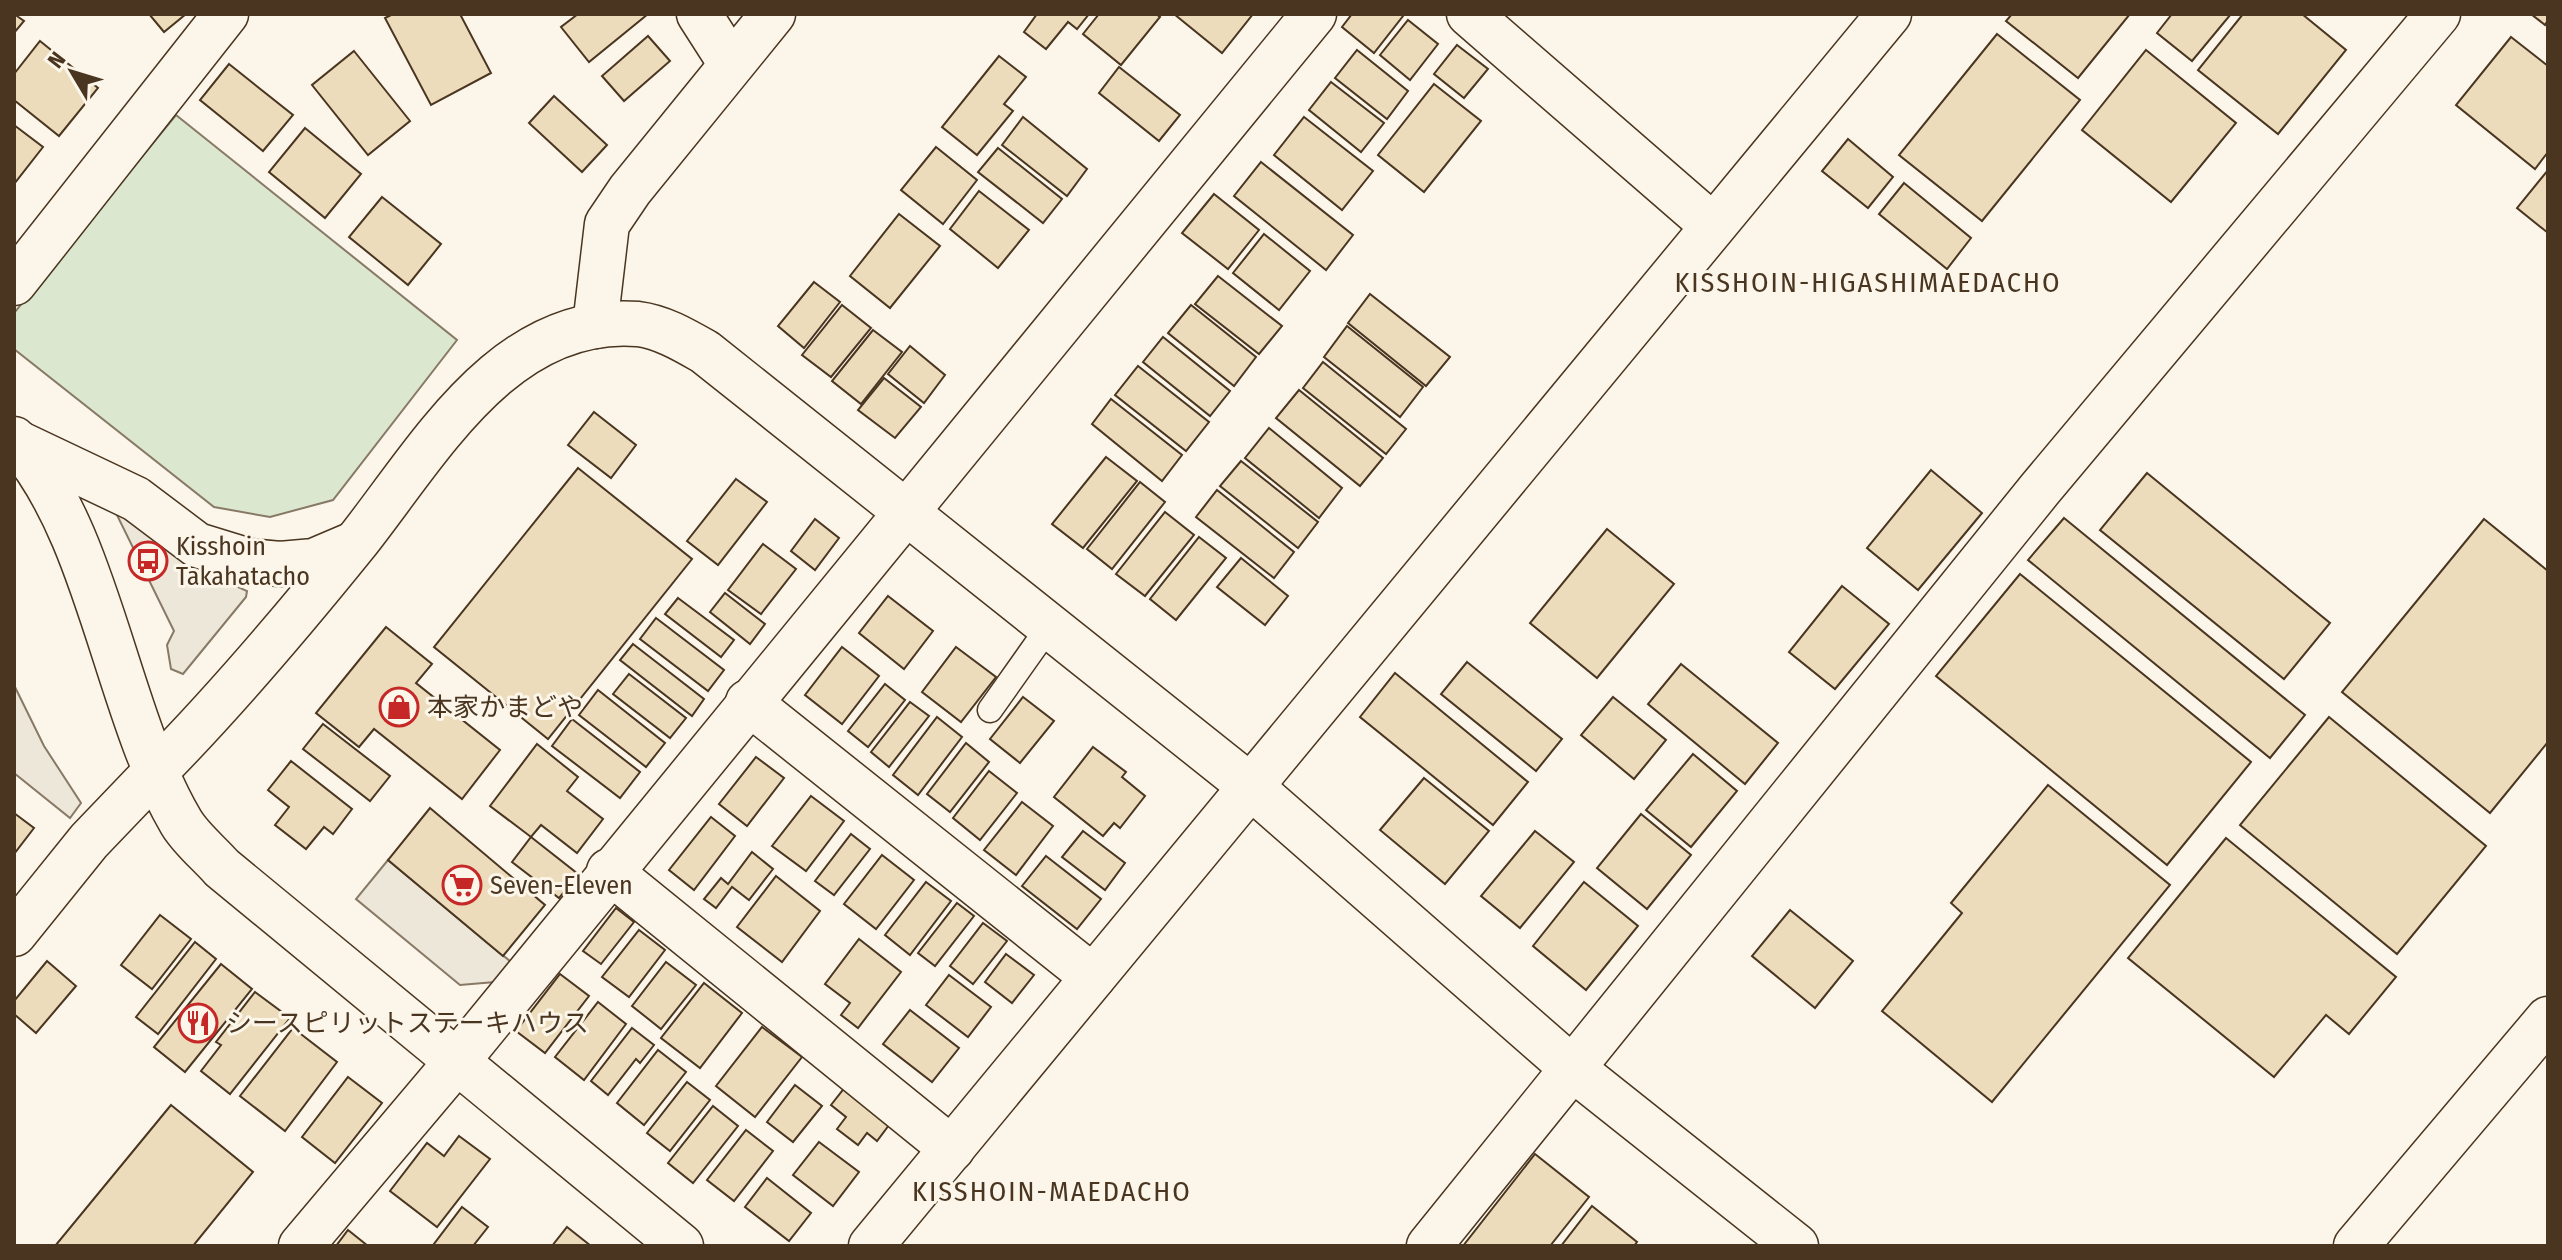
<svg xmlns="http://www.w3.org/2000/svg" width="2562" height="1260" font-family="'Fira Sans Condensed','Noto Sans JP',sans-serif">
  <rect width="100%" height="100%" fill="#fbf6e9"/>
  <path fill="#dce7d0" stroke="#887966" stroke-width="2" d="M176 115 457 340 333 500 270 517 214 507 14 349V313Z"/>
  <g fill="#ede7d9" stroke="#887966" stroke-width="2">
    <path d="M102 501 214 576 247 591 246 597 183 674 171 669 167 645 174 631 117 515Z"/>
    <path d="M14 685 44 746 81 803 70 818 14 773Z"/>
    <path d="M388 860 511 962 495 982 460 985 356 899Z"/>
  </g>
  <g fill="#ecdcbc" stroke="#4a3520" stroke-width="2">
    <path d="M14 14 24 21 14 33Z"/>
    <path d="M149 14H186L164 32Z"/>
    <path d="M393 14H460L491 73 431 105 385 18Z"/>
    <path d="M578 14H648L589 62 561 27Z"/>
    <path d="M1037 14H1089L1077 29 1068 22 1046 49 1024 32Z"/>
    <path d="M1099 14H1156L1160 17 1121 65 1083 34Z"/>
    <path d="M1174 14H1253L1222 53Z"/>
    <path d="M1352 14H1400L1403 16 1374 53 1342 27Z"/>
    <path d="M2012 14H2130L2078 78 2006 21Z"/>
    <path d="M2172 14H2231L2192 61 2157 33Z"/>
    <path d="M2243 14H2302L2346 50 2278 134 2198 70Z"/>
    <path d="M2531 14H2548V20L2545 25Z"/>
    <path d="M1408 20 1438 44 1410 80 1380 55Z"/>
    <path d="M1997 34 2080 100 1982 221 1899 155Z"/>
    <path d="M648 36 670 61 624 101 602 76Z"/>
    <path d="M2511 37 2548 66V152L2535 169 2456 105Z"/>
    <path d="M40 41 98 88 59 136 14 100V74Z"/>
    <path d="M1457 45 1488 69 1464 98 1434 74Z"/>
    <path d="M1357 50 1408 91 1387 119 1335 78Z"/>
    <path d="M2146 50 2236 123 2171 202 2082 130Z"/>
    <path d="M354 51 410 121 368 155 312 85Z"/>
    <path d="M999 56 1026 77 1004 104 1013 111 977 155 942 127Z"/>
    <path d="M229 64 293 115 263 151 200 100Z"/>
    <path d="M1119 67 1180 115 1159 141 1099 93Z"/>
    <path d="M1331 82 1384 123 1361 152 1309 110Z"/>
    <path d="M1434 84 1481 121 1424 192 1378 155Z"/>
    <path d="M554 96 607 145 582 172 529 123Z"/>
    <path d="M1023 117 1087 169 1067 196 1002 145Z"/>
    <path d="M1304 117 1373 171 1342 210 1274 155Z"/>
    <path d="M14 125 43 147 14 184Z"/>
    <path d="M305 128 361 174 325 218 269 172Z"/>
    <path d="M1848 139 1893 177 1868 208 1822 171Z"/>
    <path d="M936 147 977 180 943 224 901 190Z"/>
    <path d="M998 148 1062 199 1043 223 978 172Z"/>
    <path d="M1261 162 1353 235 1326 270 1234 196Z"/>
    <path d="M2548 170V233L2517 208Z"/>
    <path d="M1904 183 1971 238 1947 269 1879 214Z"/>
    <path d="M979 191 1029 230 998 268 950 229Z"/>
    <path d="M1214 194 1259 230 1228 269 1182 233Z"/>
    <path d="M382 197 441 244 408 285 349 237Z"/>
    <path d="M899 214 940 246 890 308 850 276Z"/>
    <path d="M1264 234 1310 271 1279 310 1233 273Z"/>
    <path d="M1218 276 1282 326 1259 354 1195 304Z"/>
    <path d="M814 282 840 302 804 348 778 326Z"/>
    <path d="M1370 294 1450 357 1426 386 1348 323Z"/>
    <path d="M842 305 871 328 831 377 802 355Z"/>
    <path d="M1191 305 1256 357 1234 386 1168 333Z"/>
    <path d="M1347 326 1423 387 1400 417 1324 357Z"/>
    <path d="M873 330 902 352 861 404 832 381Z"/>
    <path d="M1163 337 1230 391 1210 416 1143 362Z"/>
    <path d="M910 346 945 375 924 403 888 374Z"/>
    <path d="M1323 362 1406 429 1386 454 1303 388Z"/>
    <path d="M1138 366 1209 422 1186 451 1115 395Z"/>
    <path d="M884 378 921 407 895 438 858 410Z"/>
    <path d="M1299 390 1383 458 1360 486 1276 418Z"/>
    <path d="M1111 399 1182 455 1162 481 1092 424Z"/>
    <path d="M594 412 636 445 611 478 568 445Z"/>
    <path d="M1269 428 1342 488 1319 518 1245 458Z"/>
    <path d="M1106 457 1137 481 1083 548 1052 524Z"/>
    <path d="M1241 461 1318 522 1298 548 1220 486Z"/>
    <path d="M578 468 692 559 548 739 434 647Z"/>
    <path d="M1931 470 1982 513 1918 590 1867 548Z"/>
    <path d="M2147 473 2330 623 2284 679 2100 530Z"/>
    <path d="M736 479 767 502 718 565 687 541Z"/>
    <path d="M1140 482 1165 502 1112 569 1087 549Z"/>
    <path d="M1217 490 1294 552 1274 578 1196 517Z"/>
    <path d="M1165 512 1194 535 1145 596 1116 574Z"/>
    <path d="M2064 518 2305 715 2270 758 2028 560Z"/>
    <path d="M815 519 839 538 815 570 791 551Z"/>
    <path d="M2484 519 2548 571V742L2490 813 2342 692Z"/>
    <path d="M1607 529 1674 584 1597 678 1530 623Z"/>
    <path d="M1199 537 1226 558 1176 620 1150 599Z"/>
    <path d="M763 544 796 569 761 614 728 590Z"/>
    <path d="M1241 558 1288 596 1265 625 1217 587Z"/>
    <path d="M2020 574 2251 762 2167 865 1936 676Z"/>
    <path d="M1842 586 1889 624 1835 689 1789 652Z"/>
    <path d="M725 593 765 624 750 644 710 612Z"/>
    <path d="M888 596 933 631 904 669 859 633Z"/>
    <path d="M678 598 734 640 721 657 665 614Z"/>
    <path d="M656 618 724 670 708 691 640 639Z"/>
    <path d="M386 627 432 664 416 683 500 750 462 799 374 729 359 747 316 713Z"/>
    <path d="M633 644 704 699 692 716 620 660Z"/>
    <path d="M842 647 879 676 842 724 805 695Z"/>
    <path d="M956 647 996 677 961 722 922 692Z"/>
    <path d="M1467 662 1562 739 1536 771 1441 694Z"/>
    <path d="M1681 664 1778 743 1745 784 1648 704Z"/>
    <path d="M1395 673 1528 782 1493 825 1360 717Z"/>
    <path d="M629 674 686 718 670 738 613 694Z"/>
    <path d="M885 684 905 700 868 747 848 731Z"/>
    <path d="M598 690 665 743 646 767 579 715Z"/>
    <path d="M1023 697 1054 721 1020 763 990 739Z"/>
    <path d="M1613 697 1666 740 1634 779 1581 735Z"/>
    <path d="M910 702 929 716 889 767 871 752Z"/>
    <path d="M937 717 962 737 918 795 893 775Z"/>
    <path d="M2329 717 2486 846 2397 954 2240 825Z"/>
    <path d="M572 719 640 772 620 798 552 746Z"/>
    <path d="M323 724 390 776 370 801 303 749Z"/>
    <path d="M966 743 989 762 950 812 927 794Z"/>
    <path d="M537 744 578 777 567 791 603 819 577 853 541 825 531 837 490 806Z"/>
    <path d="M1093 747 1126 772 1122 777 1145 796 1120 828 1114 823 1103 836 1054 797Z"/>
    <path d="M1693 754 1737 791 1691 847 1646 810Z"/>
    <path d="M756 757 784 778 747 826 719 804Z"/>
    <path d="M291 761 352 809 333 834 324 827 306 849 275 825 289 807 268 790Z"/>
    <path d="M989 771 1017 793 980 840 953 818Z"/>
    <path d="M1424 778 1489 831 1445 884 1380 830Z"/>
    <path d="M2048 785 2170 885 1992 1102 1882 1011 1962 913 1951 903Z"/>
    <path d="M811 796 844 821 806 871 772 846Z"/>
    <path d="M1022 802 1053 826 1016 875 984 850Z"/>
    <path d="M430 808 545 905 503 956 388 860Z"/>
    <path d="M14 813 34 828 14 854Z"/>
    <path d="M1641 814 1691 855 1647 909 1597 868Z"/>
    <path d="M711 817 735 836 694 890 669 870Z"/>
    <path d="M1083 831 1125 863 1105 890 1062 857Z"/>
    <path d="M1535 831 1574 862 1520 928 1481 896Z"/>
    <path d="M851 834 870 849 834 895 815 881Z"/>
    <path d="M531 837 578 874 559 898 512 862Z"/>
    <path d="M2226 838 2396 977 2349 1034 2326 1015 2274 1077 2128 958Z"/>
    <path d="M752 852 773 869 749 900 732 887 716 908 704 899 721 878 728 884Z"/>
    <path d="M882 855 914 880 876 929 844 904Z"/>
    <path d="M1046 856 1101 899 1077 929 1022 886Z"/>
    <path d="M776 876 820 911 782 962 737 927Z"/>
    <path d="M926 882 951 901 910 955 885 935Z"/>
    <path d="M1584 882 1638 926 1586 990 1533 946Z"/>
    <path d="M957 903 974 916 935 966 918 953Z"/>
    <path d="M616 908 634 922 601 964 583 951Z"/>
    <path d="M1790 910 1853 961 1815 1008 1752 956Z"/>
    <path d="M160 915 191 939 152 989 121 965Z"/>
    <path d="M983 923 1007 941 973 984 950 966Z"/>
    <path d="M639 930 665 950 629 997 602 977Z"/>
    <path d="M859 939 901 972 858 1028 841 1015 850 1003 825 984Z"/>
    <path d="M195 942 216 959 158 1034 136 1017Z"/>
    <path d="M1006 954 1034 975 1012 1003 985 982Z"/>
    <path d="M47 961 76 986 36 1033 14 1014V1001Z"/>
    <path d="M666 962 696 985 661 1029 632 1006Z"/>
    <path d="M221 964 252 989 185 1072 154 1047Z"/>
    <path d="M560 974 589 996 545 1053 516 1031Z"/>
    <path d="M949 975 991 1007 968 1037 926 1005Z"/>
    <path d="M704 983 742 1013 700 1068 661 1038Z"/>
    <path d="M255 992 290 1018 230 1094 201 1071 221 1045 216 1042Z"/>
    <path d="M598 1002 626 1024 584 1080 555 1057Z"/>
    <path d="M910 1010 959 1048 932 1082 883 1044Z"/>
    <path d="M762 1027 802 1057 755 1117 716 1086Z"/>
    <path d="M293 1028 337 1062 285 1131 240 1096Z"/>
    <path d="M632 1028 654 1045 640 1063 636 1059 608 1095 591 1081Z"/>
    <path d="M658 1050 686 1072 644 1125 617 1103Z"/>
    <path d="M348 1077 382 1103 335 1163 302 1137Z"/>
    <path d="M687 1082 710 1100 670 1151 647 1133Z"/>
    <path d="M795 1085 822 1106 793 1142 767 1122Z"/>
    <path d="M846 1086 892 1121 877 1141 867 1133 858 1145 837 1129 846 1117 831 1105Z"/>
    <path d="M171 1105 253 1172 193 1246H55Z"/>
    <path d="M713 1106 738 1126 693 1183 668 1163Z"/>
    <path d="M746 1130 773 1151 734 1201 707 1180Z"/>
    <path d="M459 1136 490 1159 437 1227 390 1191 427 1143 444 1156Z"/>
    <path d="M819 1142 859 1172 833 1206 793 1175Z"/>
    <path d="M1535 1154 1589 1197 1550 1246H1463Z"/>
    <path d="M767 1178 811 1213 789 1241 745 1207Z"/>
    <path d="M1592 1206 1637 1242 1634 1246H1561Z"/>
    <path d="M462 1207 488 1227 473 1246H436L434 1244Z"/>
    <path d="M567 1227 591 1246H552Z"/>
    <path d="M348 1230 368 1246H336Z"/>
  </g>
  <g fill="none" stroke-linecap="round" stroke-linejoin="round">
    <defs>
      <path id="service" d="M990 710 1048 628"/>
      <g id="minor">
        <path d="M699 14 731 64"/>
        <path d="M1469 14 1713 226"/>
        <path d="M14 283 226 14"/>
        <path d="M595 326 607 224 630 190 773 14"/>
        <path d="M748 702 1093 977"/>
        <path d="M609 871 952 1149"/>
        <path d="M14 934 89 841 156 771"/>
        <path d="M301 1246 458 1060 1314 14"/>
        <path d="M1429 1246 2040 489 2438 14"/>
        <path d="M2356 1246 2548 1019"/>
      </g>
      <g id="tertiary">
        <path d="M14 439C100 534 115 710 181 822 191 839 209 853 222 868L681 1246"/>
        <path d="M18 443 136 499 197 545 249 561 280 564 314 561 354 544"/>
        <path d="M156 771C226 700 292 622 355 544 427 454 503 313 638 324 662 327 684 340 705 352L1250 786 1572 1068 1796 1246"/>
        <path d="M871 1246 1889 14"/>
      </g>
    </defs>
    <use href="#service" stroke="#4a3520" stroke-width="27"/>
    <use href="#minor" stroke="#4a3520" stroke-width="47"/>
    <use href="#tertiary" stroke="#4a3520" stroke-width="47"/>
    <use href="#service" stroke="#fbf6e9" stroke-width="24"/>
    <use href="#minor" stroke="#fbf6e9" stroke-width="44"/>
    <use href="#tertiary" stroke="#fbf6e9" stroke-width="44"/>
  </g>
  <defs>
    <symbol id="bus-ring" viewBox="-11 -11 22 22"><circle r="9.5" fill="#fbf6e9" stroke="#c62828" stroke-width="1.5"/><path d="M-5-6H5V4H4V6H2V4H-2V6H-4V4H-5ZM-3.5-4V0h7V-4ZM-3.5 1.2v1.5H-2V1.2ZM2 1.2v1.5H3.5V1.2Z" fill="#c62828"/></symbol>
    <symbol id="shop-ring" viewBox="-11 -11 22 22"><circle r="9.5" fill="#fbf6e9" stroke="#c62828" stroke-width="1.5"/><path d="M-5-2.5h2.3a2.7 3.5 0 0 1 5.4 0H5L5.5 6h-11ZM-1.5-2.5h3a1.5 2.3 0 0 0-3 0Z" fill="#c62828"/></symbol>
    <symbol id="supermarket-ring" viewBox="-11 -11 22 22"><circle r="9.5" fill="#fbf6e9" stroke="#c62828" stroke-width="1.5"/><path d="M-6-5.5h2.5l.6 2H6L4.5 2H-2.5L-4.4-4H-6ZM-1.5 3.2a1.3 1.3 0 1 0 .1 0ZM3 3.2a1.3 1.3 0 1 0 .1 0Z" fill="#c62828"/></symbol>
    <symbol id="restaurant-ring" viewBox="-11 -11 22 22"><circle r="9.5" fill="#fbf6e9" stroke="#c62828" stroke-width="1.5"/><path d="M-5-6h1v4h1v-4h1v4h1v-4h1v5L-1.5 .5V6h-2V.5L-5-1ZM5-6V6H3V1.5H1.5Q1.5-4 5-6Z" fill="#c62828"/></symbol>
  </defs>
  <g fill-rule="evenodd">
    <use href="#bus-ring" x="126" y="539" width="44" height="44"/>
    <use href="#shop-ring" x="377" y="685" width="44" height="44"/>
    <use href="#supermarket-ring" x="440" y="863" width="44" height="44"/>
    <use href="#restaurant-ring" x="176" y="1001" width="44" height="44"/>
  </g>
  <g text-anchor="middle" stroke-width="6" stroke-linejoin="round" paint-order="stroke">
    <g font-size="26" fill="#4a3520" stroke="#fbf6e9" text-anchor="start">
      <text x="176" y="555">Kisshoin<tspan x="176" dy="30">Takahatacho</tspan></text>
      <text x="427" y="716">本家かまどや</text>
      <text x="490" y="894">Seven-Eleven</text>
      <text x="226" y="1032">シースピリットステーキハウス</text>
    </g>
    <g font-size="28" letter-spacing="2" fill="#4a3520" stroke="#fbf6e9">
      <text x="1868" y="292">KISSHOIN-HIGASHIMAEDACHO</text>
      <text x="1052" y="1201">KISSHOIN-MAEDACHO</text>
    </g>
  </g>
  <rect width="2562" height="1260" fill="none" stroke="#4a3520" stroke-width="32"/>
  <g transform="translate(72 72) rotate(308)" stroke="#fbf6e9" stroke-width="6" paint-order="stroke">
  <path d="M0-6L14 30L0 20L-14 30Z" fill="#4a3520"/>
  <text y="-12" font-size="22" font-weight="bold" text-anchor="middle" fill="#4a3520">N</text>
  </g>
</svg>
